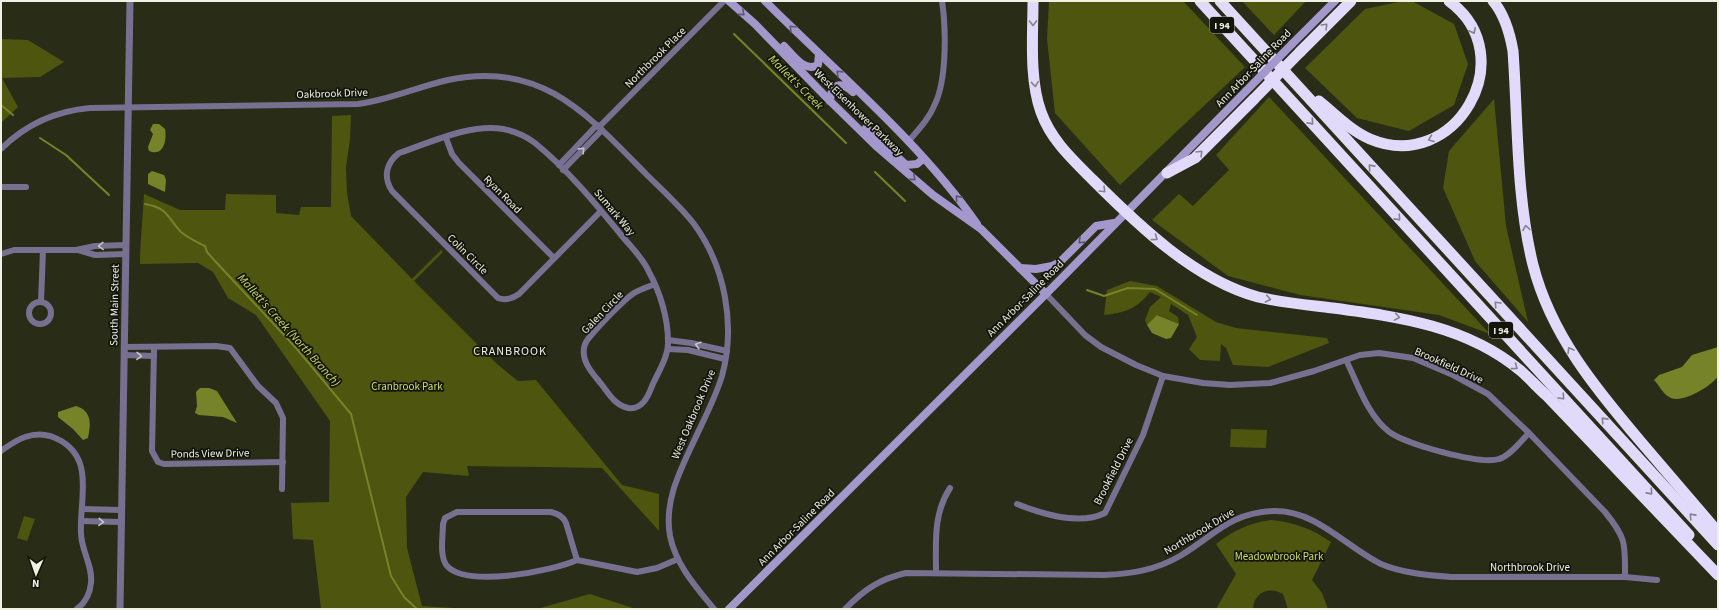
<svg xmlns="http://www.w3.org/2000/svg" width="1719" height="610" font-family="'Source Sans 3',sans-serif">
  <rect width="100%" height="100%" fill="#292d17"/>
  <g fill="#4d550f">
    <path d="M1049 1H1183L1245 67 1120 185 1055 113 1047 39Z"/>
    <path d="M1242 1H1306L1274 35Z"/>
    <path d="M1403 1H1412L1454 24 1468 64 1454 105 1409 131 1357 118 1305 68 1365 9Z"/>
    <path d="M1 39 28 40 64 62 40 77 2 78 18 107 1 123Z"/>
    <path d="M1269 97 1490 334 1439 315 1300 295 1228 276 1152 220 1179 194 1193 206 1229 170 1216 155Z"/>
    <path d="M1494 99 1506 226 1528 322 1475 261 1443 188 1449 151Z"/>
    <path d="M351 115 350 139 346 168 347 193 351 216 412 279 441 250 443 252 414 281 497 364 518 381 536 380 622 485 659 494V531L602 468 467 466 469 476 423 472 406 497 407 548 422 606 470 609H321L313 540 293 539 291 503 329 502 330 421 256 315 228 298 213 272 198 263 140 264C140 240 143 217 144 194L180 210H225L226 194 276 195V213L299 215 301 207H331L332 116Z"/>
    <path d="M1130 281 1157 286 1216 322 1236 328 1327 338 1329 343 1268 367 1233 365 1226 348 1221 344 1220 361 1200 360 1189 349 1197 337 1188 315 1171 304 1169 311 1178 317 1179 324 1158 315 1147 325 1145 320 1150 307 1161 297 1150 292C1137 309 1124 313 1104 315L1107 290Z"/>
    <path d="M1231 429 1267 430 1266 448 1230 447Z"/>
    <path d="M24 516 35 519 27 541 17 538Z"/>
    <path d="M1271 520C1294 522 1312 529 1331 542L1312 580 1322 593 1328 609H1288L1283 594C1269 586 1254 592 1253 609H1216L1236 574 1216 544C1234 530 1249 523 1271 520Z"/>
    <path d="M590 594 636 609H537Z"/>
  </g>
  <g fill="#778329">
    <path d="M153 124H159L165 129C167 140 164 157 149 151L148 147 153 134 150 130Z"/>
    <path d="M152 171 164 175 166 180 165 192 148 184V174Z"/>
    <path d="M1157 315 1179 324 1171 338 1166 339 1152 333 1147 325Z"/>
    <path d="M1718 347V376C1712 386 1681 405 1669 397 1663 394 1659 385 1654 380L1659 375 1682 367 1692 355Z"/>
    <path d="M200 388H209L217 391 237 423 223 417 199 415 195 413 197 406 196 392Z"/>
    <path d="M76 406C92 411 91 424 88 438L83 440 73 429 58 417V412Z"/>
  </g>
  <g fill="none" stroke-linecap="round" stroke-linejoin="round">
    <g stroke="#778329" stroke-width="2">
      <path d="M734 34 846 143"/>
      <path d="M1 105 13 115"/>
      <path d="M40 138 66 155 109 195"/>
      <path d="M875 172 905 201"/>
      <path d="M145 204C169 208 167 218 181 232 188 238 197 242 205 246L207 252 215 261 297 349 351 414 391 576 404 597 417 609"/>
      <path d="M1087 290 1104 296 1128 288 1155 289 1197 315"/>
    </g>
    <g stroke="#787091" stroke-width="6">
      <path d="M599 127 724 1"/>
      <path d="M446 138 452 154 459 163 554 258"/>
      <path d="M908 142C918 130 929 119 935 104 947 79 946 28 942 1"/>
      <path d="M1 149C25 125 56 111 90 108L358 104C389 100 417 87 448 80 541 60 587 114 646 174 662 190 680 206 694 224 725 266 736 325 722 376 715 399 703 421 693 443 679 473 664 502 670 536 676 565 696 587 714 609"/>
      <path d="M559 165 597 125"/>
      <path d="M563 170 602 130"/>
      <path d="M1 187H26"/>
      <path d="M601 211 519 294C512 299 506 301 498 298L392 191C383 177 386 163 399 153 429 143 471 123 503 129 514 131 526 136 535 143 568 170 595 203 622 236 631 247 643 258 649 272 660 292 668 318 668 341 669 356 658 372 652 386 648 397 642 410 628 408 615 405 609 394 602 385 595 376 585 366 584 355 583 349 585 343 588 339 598 327 622 301 634 293 641 289 648 287 655 284"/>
      <path d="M78 250 95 255 126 254"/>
      <path d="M1 254 14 250H76L95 246 126 245"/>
      <path d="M1046 294 1085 335 1101 347 1136 365 1163 376 1203 383 1230 385 1270 383 1314 371 1360 355 1379 353 1413 358 1453 375 1488 394 1529 433 1605 512C1627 539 1625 544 1625 577"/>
      <path d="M41 302 43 250"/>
      <circle cx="40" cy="313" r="11"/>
      <path d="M668 340 691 343 727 351"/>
      <path d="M124 347 216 346 230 348 258 386 276 403 283 418 282 489"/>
      <path d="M154 348 152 451 158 462 164 464 283 462"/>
      <path d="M668 349 688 350 725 359"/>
      <path d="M124 355 154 356"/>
      <path d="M1346 360C1358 384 1367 414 1388 431 1404 444 1480 465 1499 459 1510 456 1521 441 1529 433"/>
      <path d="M1 451C8 446 16 440 25 437 50 428 78 445 82 472 85 491 80 513 81 533 81 550 93 566 91 583 90 593 85 603 77 609"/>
      <path d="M1017 504C1042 514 1079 526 1105 513L1143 435 1163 376"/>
      <path d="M82 509 121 510"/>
      <path d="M457 512H551C558 514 563 516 566 523L577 560C553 571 467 588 447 566 439 556 443 536 443 524L445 518Z"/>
      <path d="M81 521 120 522"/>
      <path d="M577 560 637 572 657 568 678 559"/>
      <path d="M936 572C936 543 933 514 950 488"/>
      <path d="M845 609C864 590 879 579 906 573L1104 575C1131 574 1156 570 1180 556 1215 535 1229 513 1274 511 1316 510 1346 547 1381 564 1402 573 1427 575 1450 577H1625L1657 580"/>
    </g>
    <path stroke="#787091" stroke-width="7" d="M120 609 130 1"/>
    <g stroke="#a497cc" stroke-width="8">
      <path d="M729 1 755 24 830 101 876 146 933 195 981 229 1046 294"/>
      <path d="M765 1C836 72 920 142 977 224"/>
      <path d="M1292 44 1335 1"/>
      <path d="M784 46C793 55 804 73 818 65L819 54"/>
      <path d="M830 101C831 85 840 80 853 92"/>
      <path d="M866 128 906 165 917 164 923 159"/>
      <path d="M1020 268 1036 269 1052 266 1060 262 1096 226 1114 223"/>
      <path d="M729 609 1046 294 1246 91"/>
    </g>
    <g stroke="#e2dafb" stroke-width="11">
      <path d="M1033 1C1033 35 1029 79 1041 112 1051 140 1072 159 1093 180 1138 225 1195 280 1258 297 1283 303 1308 305 1333 308 1400 317 1467 326 1521 371 1530 379 1538 388 1547 396L1718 575"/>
      <path d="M1200 1 1689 535"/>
      <path d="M1220 1 1718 545"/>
      <path d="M1493 1C1505 15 1510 34 1513 51 1518 121 1516 197 1533 265 1551 335 1596 389 1641 442 1667 472 1692 502 1718 532"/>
      <path d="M1300 52 1351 1"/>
      <path d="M1319 101C1335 114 1350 130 1370 139 1455 175 1524 56 1449 1"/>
      <path d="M1167 173 1195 158 1254 99"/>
    </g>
    <path stroke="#a497cc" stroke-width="8" d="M1246 91 1292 44"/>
    <path stroke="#e2dafb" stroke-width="11" d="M1254 99 1300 52"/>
  </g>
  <defs><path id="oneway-chevron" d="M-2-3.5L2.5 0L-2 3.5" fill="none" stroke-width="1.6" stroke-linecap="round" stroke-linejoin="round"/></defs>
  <g stroke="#5c566c">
    <use href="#oneway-chevron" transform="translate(742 13) rotate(41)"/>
    <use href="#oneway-chevron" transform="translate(792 28) rotate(-135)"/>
    <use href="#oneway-chevron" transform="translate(839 73) rotate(-136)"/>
    <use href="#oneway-chevron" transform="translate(913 178) rotate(41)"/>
    <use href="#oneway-chevron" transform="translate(958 198) rotate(-131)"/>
    <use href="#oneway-chevron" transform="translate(1081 241) rotate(136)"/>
  </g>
  <g stroke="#85818f">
    <use href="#oneway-chevron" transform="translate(1033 23) rotate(89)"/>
    <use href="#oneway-chevron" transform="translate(1325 26) rotate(-45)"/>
    <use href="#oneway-chevron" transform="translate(1473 31) rotate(64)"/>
    <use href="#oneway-chevron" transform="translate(1035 84) rotate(84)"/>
    <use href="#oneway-chevron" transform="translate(1311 122) rotate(48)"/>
    <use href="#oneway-chevron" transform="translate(1431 139) rotate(158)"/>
    <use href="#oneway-chevron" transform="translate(1200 153) rotate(-45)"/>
    <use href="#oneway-chevron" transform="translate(1371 167) rotate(-132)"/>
    <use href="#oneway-chevron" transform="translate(1103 190) rotate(45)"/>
    <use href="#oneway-chevron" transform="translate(1398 218) rotate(48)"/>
    <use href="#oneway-chevron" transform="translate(1526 228) rotate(-99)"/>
    <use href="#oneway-chevron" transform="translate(1155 238) rotate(37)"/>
    <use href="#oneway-chevron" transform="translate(1268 299) rotate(12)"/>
    <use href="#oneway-chevron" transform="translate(1497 304) rotate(-133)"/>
    <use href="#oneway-chevron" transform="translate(1397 317) rotate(10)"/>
    <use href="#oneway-chevron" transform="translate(1570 350) rotate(-121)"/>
    <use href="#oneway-chevron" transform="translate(1515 367) rotate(37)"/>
    <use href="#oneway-chevron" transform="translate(1562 397) rotate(47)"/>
    <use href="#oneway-chevron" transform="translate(1604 420) rotate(-132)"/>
    <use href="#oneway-chevron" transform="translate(1650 492) rotate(48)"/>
    <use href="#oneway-chevron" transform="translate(1692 516) rotate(-132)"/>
  </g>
  <g stroke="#c5c4c6">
    <use href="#oneway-chevron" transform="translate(582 150) rotate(-45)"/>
    <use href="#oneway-chevron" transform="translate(101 246) rotate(178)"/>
    <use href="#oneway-chevron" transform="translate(698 345) rotate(-164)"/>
    <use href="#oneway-chevron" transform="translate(139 356) rotate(1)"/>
    <use href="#oneway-chevron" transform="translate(101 522) rotate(3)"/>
  </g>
  <g text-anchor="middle" stroke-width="3.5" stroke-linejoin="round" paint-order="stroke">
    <g fill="#13140b" stroke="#acafa2" stroke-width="1">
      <rect x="1210" y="17" width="24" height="16" rx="3"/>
      <rect x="1489" y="322" width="24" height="16" rx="3"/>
    </g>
    <g font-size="10" font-weight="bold" fill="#eef1e3">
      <text x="1222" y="29">I 94</text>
      <text x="1501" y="334">I 94</text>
    </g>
    <g font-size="11" fill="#eef1e3" stroke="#13140b">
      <text transform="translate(655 57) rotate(-45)" y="4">Northbrook Place</text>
      <text transform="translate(1253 68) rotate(-46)" y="4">Ann Arbor-Saline Road</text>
      <text transform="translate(332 93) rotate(-2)" y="4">Oakbrook Drive</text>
      <text transform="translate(859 112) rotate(44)" y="4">West Eisenhower Parkway</text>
      <text transform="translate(503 194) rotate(45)" y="4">Ryan Road</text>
      <text transform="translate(615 212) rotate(50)" y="4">Sumark Way</text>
      <text transform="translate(468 254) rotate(45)" y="4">Colin Circle</text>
      <text transform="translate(1025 298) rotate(-45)" y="4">Ann Arbor-Saline Road</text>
      <text transform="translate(114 305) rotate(-89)" y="4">South Main Street</text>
      <text transform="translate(602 312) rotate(-46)" y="4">Galen Circle</text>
      <text transform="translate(1449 365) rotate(24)" y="4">Brookfield Drive</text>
      <text transform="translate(693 414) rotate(-67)" y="4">West Oakbrook Drive</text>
      <text transform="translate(210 453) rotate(-1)" y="4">Ponds View Drive</text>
      <text transform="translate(1113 471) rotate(-63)" y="4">Brookfield Drive</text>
      <text transform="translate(796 527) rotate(-45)" y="4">Ann Arbor-Saline Road</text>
      <text transform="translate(1199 531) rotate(-31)" y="4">Northbrook Drive</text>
      <text x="1530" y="571">Northbrook Drive</text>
    </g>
    <g font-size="11" fill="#cdde69" stroke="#13140b">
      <text x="407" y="390">Cranbrook Park</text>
      <text x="1279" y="560">Meadowbrook Park</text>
    </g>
    <g font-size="12" font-style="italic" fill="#c8da64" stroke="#13140b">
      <text transform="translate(796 82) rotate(45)" y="4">Mallett's Creek</text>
      <text transform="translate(289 330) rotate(48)" y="4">Mallett's Creek (North Branch)</text>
    </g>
    <g font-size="12" letter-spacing="1" fill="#eef1e3" stroke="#13140b">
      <text x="510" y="355">CRANBROOK</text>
    </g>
  </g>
  <rect width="1719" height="610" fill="none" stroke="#eef1e3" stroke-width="4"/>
  <g transform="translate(36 574) rotate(182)" stroke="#13140b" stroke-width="3" paint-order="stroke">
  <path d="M0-3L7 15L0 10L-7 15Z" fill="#eef1e3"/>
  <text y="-6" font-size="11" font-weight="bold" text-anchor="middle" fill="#eef1e3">N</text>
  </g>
</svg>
